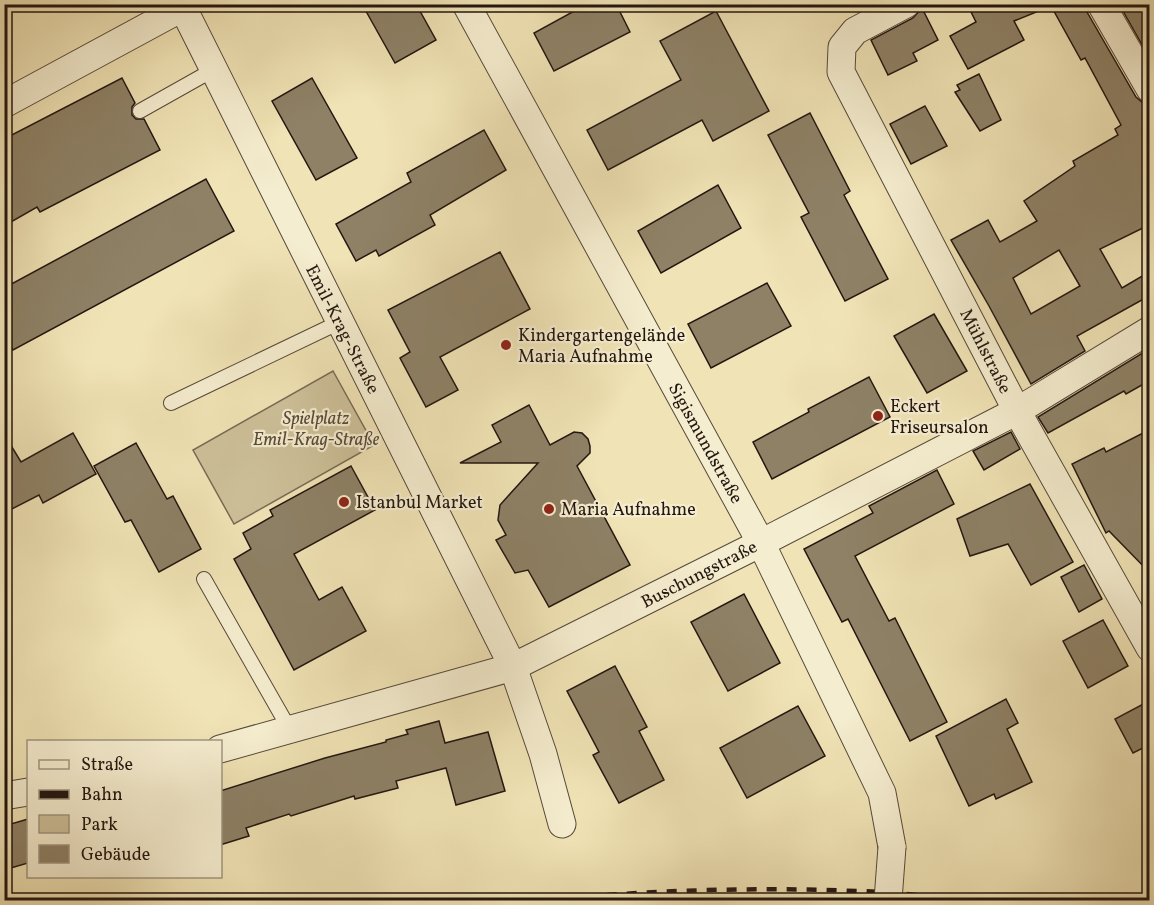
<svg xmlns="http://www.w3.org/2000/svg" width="1154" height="905" font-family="Vollkorn,serif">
  <rect width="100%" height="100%" fill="#f0e3b5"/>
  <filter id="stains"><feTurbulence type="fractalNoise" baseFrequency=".00333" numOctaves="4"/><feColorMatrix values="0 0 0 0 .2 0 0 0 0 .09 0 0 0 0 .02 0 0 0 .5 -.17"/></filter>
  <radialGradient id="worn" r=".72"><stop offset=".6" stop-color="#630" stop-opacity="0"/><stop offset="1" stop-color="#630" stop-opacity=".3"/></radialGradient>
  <path fill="#cdc099" stroke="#786b55" stroke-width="1.5" d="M333 371 374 445 234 524 193 450Z"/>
  <g fill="#8e8166" stroke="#231611" stroke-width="1.5" fill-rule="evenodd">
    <path d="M362 4H416L436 40 395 63Z"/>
    <path d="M587 4H616L630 32 554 71 534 33Z"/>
    <path d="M967 4H1085L1087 12 1136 97 1142 102 1149 105V225L1100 249 1122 288 1149 272V296L1077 336 1085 351 1031 384 989 306 951 240 988 220 1000 242 1037 221 1024 201 1075 166 1073 161 1118 135 1115 129 1121 125 1085 58 1081 60 1051 6 1014 21 1024 40 968 69 950 36 976 22ZM1059 250 1080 286 1031 314 1013 278Z"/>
    <path d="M1119 4H1149V57Z"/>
    <path d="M922 8 938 40 913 53 917 61 888 75 871 40 913 18Z"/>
    <path d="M716 11 769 111 713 141 702 120 608 170 587 130 681 80 660 41Z"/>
    <path d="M979 74 1001 120 980 131 955 92 960 90 957 85Z"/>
    <path d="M122 78 135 103 132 107V115L136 119H144L160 150 40 212 37 207 4 226V139Z"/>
    <path d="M312 78 357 158 316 180 272 101Z"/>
    <path d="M925 106 947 146 911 164 890 124Z"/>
    <path d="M810 113 850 191 844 195 888 279 845 301 801 217 809 213 768 135Z"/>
    <path d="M484 130 506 170 430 215 435 225 379 256 376 250 356 261 336 224 411 182 407 173Z"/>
    <path d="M206 179 234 231 13 350 4 334V288Z"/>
    <path d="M718 185 741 228 661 273 638 231Z"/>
    <path d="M500 252 530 309 440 357 458 390 426 407 400 358 410 352 388 310Z"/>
    <path d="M767 283 791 326 711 368 688 324Z"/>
    <path d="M934 314 967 371 927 393 894 336Z"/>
    <path d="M1149 349V381L1126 394 1124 391 1048 433 1038 417Z"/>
    <path d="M869 377 890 417 772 479 753 442 809 412 808 409Z"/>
    <path d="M529 405 550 445 574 432 582 433 588 439 590 446V453L577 466 630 565 549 607 528 570 515 573 496 540 506 535 498 520 500 505 538 463H460L501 442 492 425Z"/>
    <path d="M1149 430V572L1109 531 1106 533 1072 464 1104 448 1106 452Z"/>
    <path d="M1011 432 1020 449 984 470 973 451Z"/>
    <path d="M73 433 96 474 43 503 39 495 4 513V434L21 462Z"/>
    <path d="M136 443 167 499 173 496 201 549 159 572 131 520 125 522 94 466Z"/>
    <path d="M351 466 375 510 294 554 319 600 342 587 366 631 294 670 234 559 251 549 243 533 273 516 270 510Z"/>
    <path d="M937 470 954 504 855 556 889 621 895 618 947 722 910 741 848 619 842 622 804 549 873 513 869 506Z"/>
    <path d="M1030 484 1073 562 1031 585 1008 544 970 556 957 519Z"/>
    <path d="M1084 565 1102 599 1079 612 1061 577Z"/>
    <path d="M744 594 780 663 728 691 691 622Z"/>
    <path d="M1103 620 1128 666 1088 688 1063 641Z"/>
    <path d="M615 666 647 727 639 731 664 780 619 803 593 755 599 752 567 691Z"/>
    <path d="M1006 699 1018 723 1007 729 1032 782 996 799 994 794 969 806 936 736Z"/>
    <path d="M1149 701V745L1133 753 1115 719Z"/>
    <path d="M798 706 825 756 747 798 720 748Z"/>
    <path d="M439 721 445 743 488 732 505 791 456 805 446 768 396 781 398 788 355 799 354 796 291 816 289 814 246 828 249 836 220 845V791L325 758 386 742V740L408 734 406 730Z"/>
    <path d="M28 819V863L4 870V826Z"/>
  </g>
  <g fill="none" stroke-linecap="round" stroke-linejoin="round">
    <defs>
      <g id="service">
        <path d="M140 111 213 70"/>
        <path d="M171 403 340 322"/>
        <path d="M204 579 290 730"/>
      </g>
      <g id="minor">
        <path d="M181 4 513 667 543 754 562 824"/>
        <path d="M466 4 761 543 882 793 892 847"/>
        <path d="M906 4 855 31 842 47 841 72 1017 411 1150 648"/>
        <path d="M1101 4 1150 89"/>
        <path d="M4 104 189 4"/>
        <path d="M220 749 513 667 761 543 1017 411 1150 330"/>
        <path d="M4 796 28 792"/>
      </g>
    </defs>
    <use href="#service" stroke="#56493a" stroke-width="16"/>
    <use href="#minor" stroke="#56493a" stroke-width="29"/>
    <use href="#service" stroke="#f5edcf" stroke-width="14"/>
    <use href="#minor" stroke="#f5edcf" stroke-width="27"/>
    <path stroke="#231611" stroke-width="4.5" stroke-dasharray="10 10" stroke-linecap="butt" d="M547 900C650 890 752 887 856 891 895 892 935 897 974 900"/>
    <defs>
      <path id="minor-bridge" d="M888 900 892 847"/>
    </defs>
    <use href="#minor-bridge" stroke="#56493a" stroke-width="29" stroke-linecap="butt"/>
    <use href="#minor-bridge" stroke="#f5edcf" stroke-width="27"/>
  </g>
  <g fill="#8f2418" stroke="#f5edcf" stroke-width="2">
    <circle cx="506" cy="345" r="6"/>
    <circle cx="878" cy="416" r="6"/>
    <circle cx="344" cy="502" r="6"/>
    <circle cx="549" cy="509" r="6"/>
  </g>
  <g text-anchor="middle" stroke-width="4.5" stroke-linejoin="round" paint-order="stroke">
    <g font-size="18" fill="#231611" stroke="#f5edcf">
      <text transform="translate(343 329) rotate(63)" y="6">Emil-Krag-Straße</text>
      <text transform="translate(986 351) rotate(63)" y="6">Mühlstraße</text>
      <text transform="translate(706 443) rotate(61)" y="6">Sigismundstraße</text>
      <text transform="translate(699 574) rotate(-27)" y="6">Buschungstraße</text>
    </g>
    <g font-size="18" fill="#231611" stroke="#f5edcf" text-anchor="start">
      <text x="518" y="341">Kindergartengelände<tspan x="518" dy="21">Maria Aufnahme</tspan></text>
      <text x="890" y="412">Eckert<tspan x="890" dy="21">Friseursalon</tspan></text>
      <text x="356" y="508">Istanbul Market</text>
      <text x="561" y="515">Maria Aufnahme</text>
    </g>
    <g font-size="18" font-style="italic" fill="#56493a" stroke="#f5edcf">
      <text x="316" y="424">Spielplatz<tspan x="316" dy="21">Emil-Krag-Straße</tspan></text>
    </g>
  </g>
  <rect width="1154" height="905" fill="none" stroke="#f0e3b5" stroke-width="24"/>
  <rect x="6" y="6" width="1142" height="893" fill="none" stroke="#231611" stroke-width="3"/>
  <rect x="12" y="12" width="1130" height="881" fill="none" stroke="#231611" stroke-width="1.5"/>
  <rect x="27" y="740" width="195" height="138" fill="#f5edcf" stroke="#a19783" stroke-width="1.5"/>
  <rect x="39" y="760" width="30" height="9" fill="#f5edcf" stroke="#a19783" stroke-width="1.5"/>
  <text x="81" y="770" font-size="18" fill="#231611">Straße</text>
  <rect x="39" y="790" width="30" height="9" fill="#231611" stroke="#a19783" stroke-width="1.5"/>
  <text x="81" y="800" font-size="18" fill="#231611">Bahn</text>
  <rect x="39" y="815" width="30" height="18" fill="#cdc099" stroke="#a19783" stroke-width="1.5"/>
  <text x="81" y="830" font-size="18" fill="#231611">Park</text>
  <rect x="39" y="845" width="30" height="18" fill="#8e8166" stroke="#a19783" stroke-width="1.5"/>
  <text x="81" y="860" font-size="18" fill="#231611">Gebäude</text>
  <rect width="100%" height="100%" filter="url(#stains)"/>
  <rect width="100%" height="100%" fill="url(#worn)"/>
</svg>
